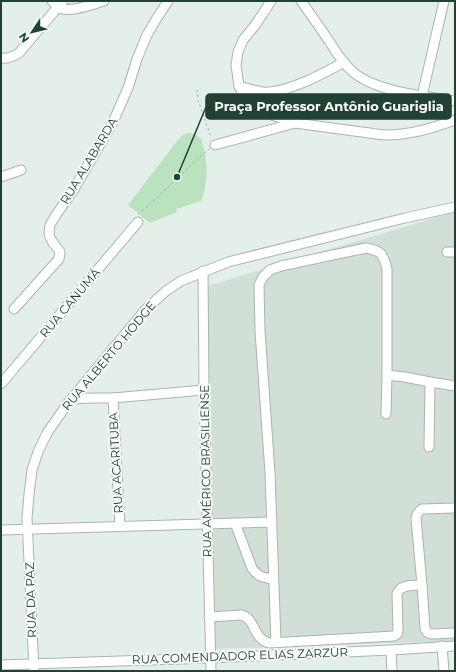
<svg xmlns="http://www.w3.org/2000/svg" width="456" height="672" font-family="Montserrat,sans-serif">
  <rect width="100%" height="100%" fill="#e3efe8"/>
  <path fill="#d1dfd6" d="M455 213V641L213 649 207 286 444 215Z"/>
  <path fill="#bae2be" d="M187 133C192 133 196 134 199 137 202 139 202 143 203 146 208 163 208 185 201 201L176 209 177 212 150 223 128 205 177 141 183 135Z"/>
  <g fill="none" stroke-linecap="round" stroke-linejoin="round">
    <defs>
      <g id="minor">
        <path d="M52 1C54 3 56 6 59 8 71 13 93 4 104 1"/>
        <path d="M271 1 256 24 243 40 238 52 236 65 239 86 244 95 250 102 261 111 295 123 384 135C410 135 430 129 455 120"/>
        <path d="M301 1C311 15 321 29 331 44 337 54 344 64 353 72 376 92 425 96 455 101"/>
        <path d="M1 58C8 59 13 57 19 53L63 1"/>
        <path d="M239 86C247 88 255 91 263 92 285 94 325 73 344 62"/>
        <path d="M422 96 444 1"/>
        <path d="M215 145 295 123"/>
        <path d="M1 177 21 170"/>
        <path d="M447 252H455"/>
        <path d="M203 271 204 390 211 671"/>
        <path d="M14 309 59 259 60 252 52 241 50 237 49 232 50 225 56 215 74 189 113 122 128 88 137 59 147 35 157 18 168 1"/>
        <path d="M430 382 455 386"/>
        <path d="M1 384 138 222"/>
        <path d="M113 398 120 527"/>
        <path d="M71 399 93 398H113L204 390"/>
        <path d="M386 414 387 375 405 377 430 382 429 447"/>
        <path d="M235 523 252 568C259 578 262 577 273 579"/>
        <path d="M1 530 271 522"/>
        <path d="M422 585 416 518C417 514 418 511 422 509L455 508"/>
        <path d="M209 617 241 615C256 618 252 638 269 643L394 636 397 634 398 632 397 594C400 584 413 586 422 585L425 629 428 633 432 634 455 633"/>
        <path d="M276 642 270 473 260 331 259 285 263 277 270 270 281 266 366 248C382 251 383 254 387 269V375"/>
        <path d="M442 646 444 671"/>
        <path d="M391 650 392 671"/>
        <path d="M1 665 210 658 391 650 455 646"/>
        <path d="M34 671 27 518 29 494 32 470 38 452 47 433 68 403 145 310 166 291 181 281 228 262 405 218 455 207"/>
      </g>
    </defs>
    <use href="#minor" stroke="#a5b8ae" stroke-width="11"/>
    <g stroke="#81b59b" stroke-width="1" stroke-dasharray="2 3" stroke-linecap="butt">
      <path d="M197 90 198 100 211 137"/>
      <path d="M138 214 146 208 205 152 209 149"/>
    </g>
    <use href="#minor" stroke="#fff" stroke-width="9"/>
  </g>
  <g text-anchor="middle" stroke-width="4" stroke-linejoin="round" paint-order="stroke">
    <g font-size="12" fill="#214233" stroke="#f5faf6">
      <text transform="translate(89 161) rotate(-59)" y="4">RUA ALABARDA</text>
      <text transform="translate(70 303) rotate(-50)" y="4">RUA CANUMÁ</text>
      <text transform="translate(109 356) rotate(-50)" y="4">RUA ALBERTO HODGE</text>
      <text transform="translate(116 463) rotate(-93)" y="4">RUA ACARITUBA</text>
      <text transform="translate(206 471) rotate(-91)" y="4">RUA AMÉRICO BRASILIENSE</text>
      <text transform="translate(31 600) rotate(-92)" y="4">RUA DA PAZ</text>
      <text transform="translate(240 656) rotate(-2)" y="4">RUA COMENDADOR ELIAS ZARZUR</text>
    </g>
  </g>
  <path fill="none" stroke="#214233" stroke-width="1.5" d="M177 177L206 107"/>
  <circle fill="#214233" stroke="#f5faf6" stroke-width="1.5" cx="177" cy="177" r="4"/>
  <rect fill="#214233" stroke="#214233" stroke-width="1.5" x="206" y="94" width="245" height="25" rx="4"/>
  <g font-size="13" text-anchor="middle" font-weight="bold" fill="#fff">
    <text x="329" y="111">Praça Professor Antônio Guariglia</text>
  </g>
  <rect width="456" height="672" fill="none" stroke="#214233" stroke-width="4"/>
  <g transform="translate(32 32) rotate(235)" stroke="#f5faf6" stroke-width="3" paint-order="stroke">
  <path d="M0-3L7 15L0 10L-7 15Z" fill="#214233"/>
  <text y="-6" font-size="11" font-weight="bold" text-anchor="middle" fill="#214233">N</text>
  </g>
</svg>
